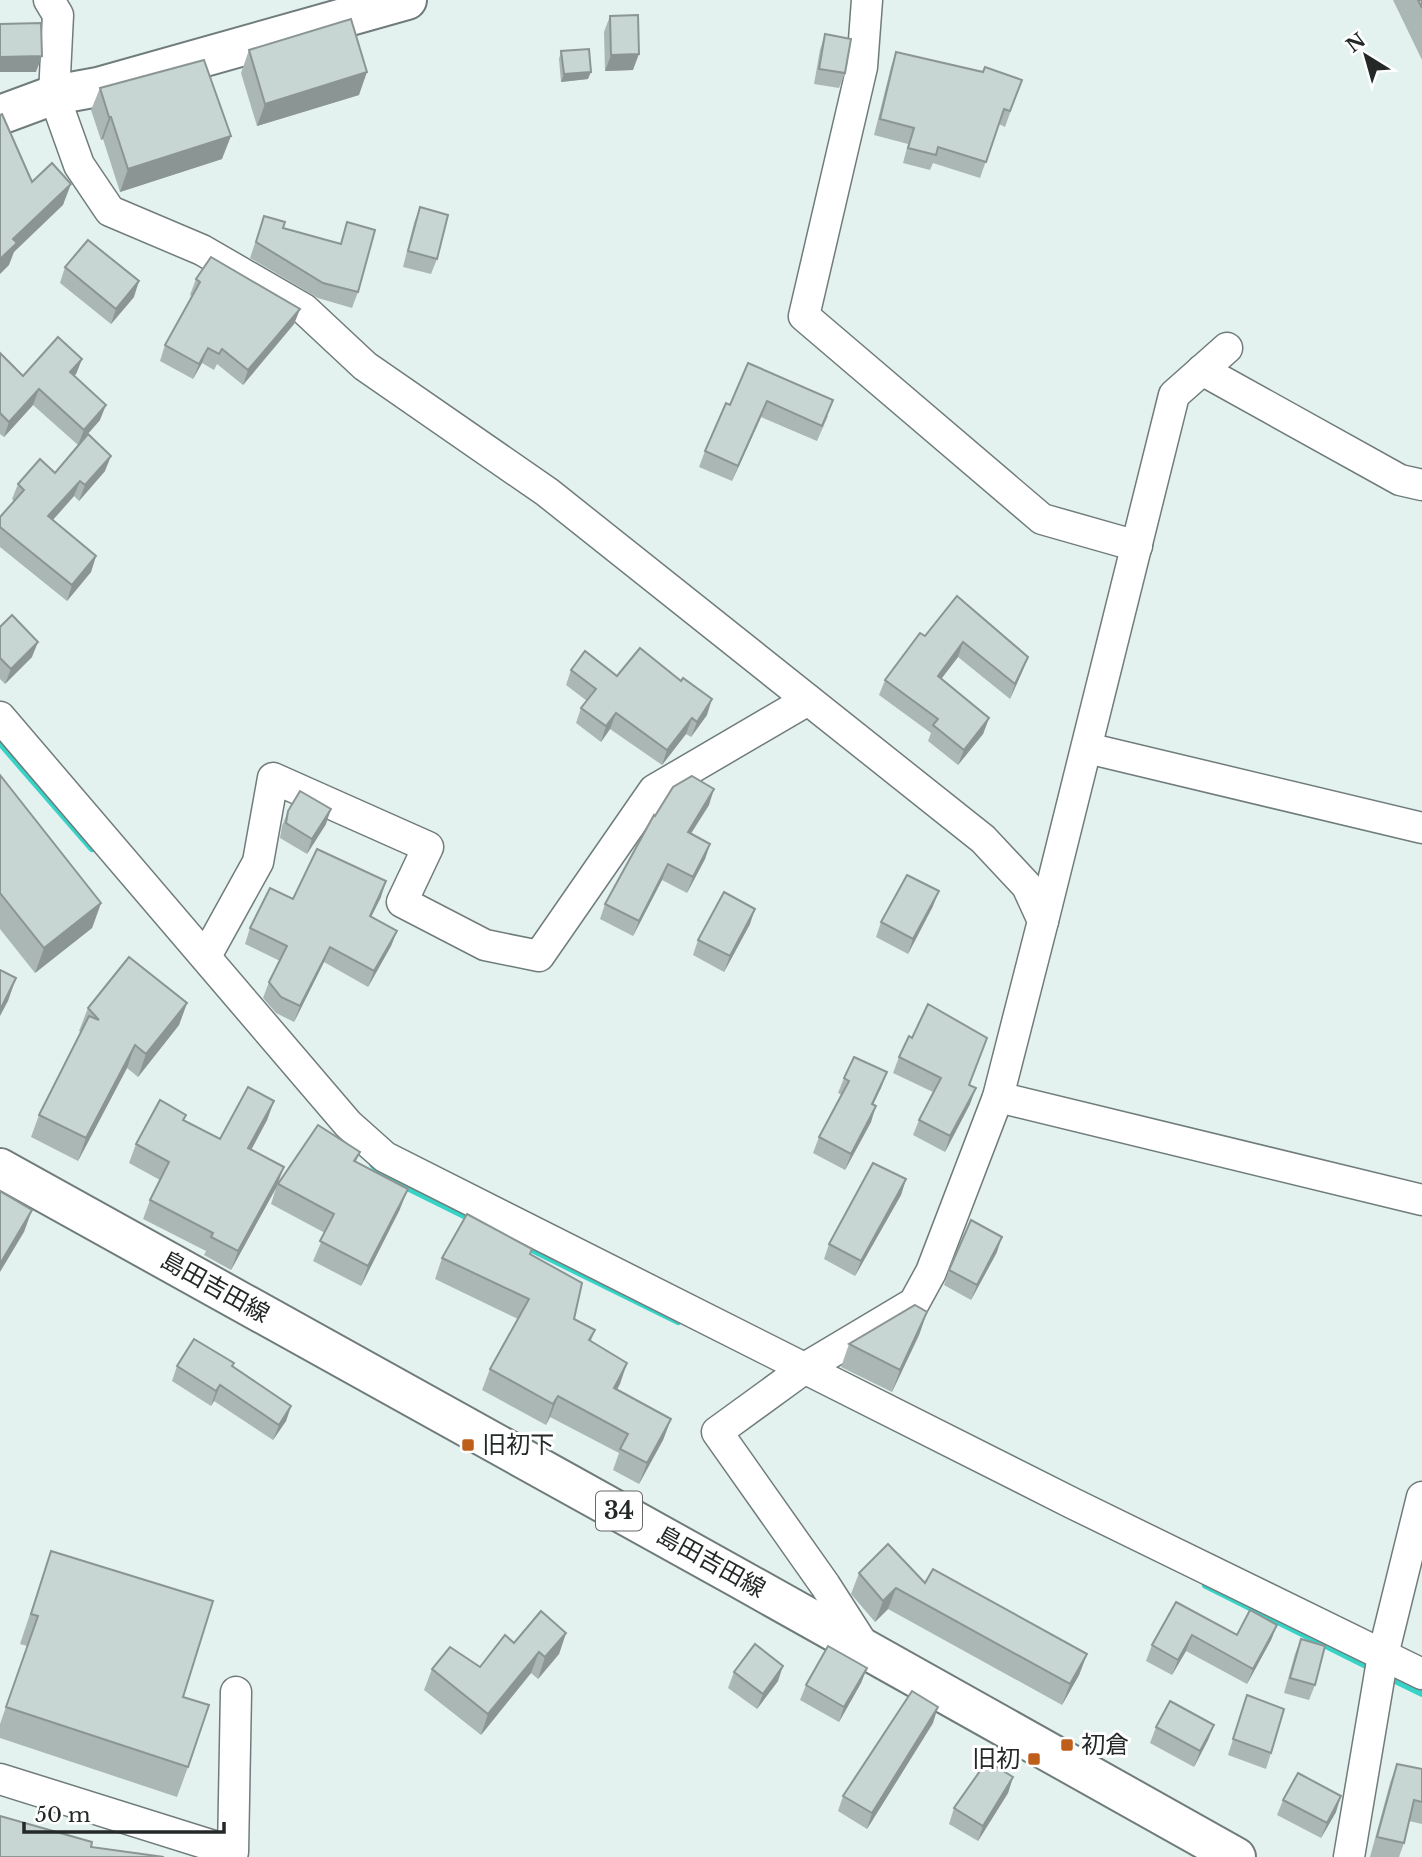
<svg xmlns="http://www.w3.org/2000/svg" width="1422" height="1857" font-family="'Libre Baskerville','Noto Sans JP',serif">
  <rect width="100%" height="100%" fill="#e3f1ef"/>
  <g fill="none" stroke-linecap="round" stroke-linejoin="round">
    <g stroke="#36d3c7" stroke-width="8">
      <path d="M0 742 92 848"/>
      <path d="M373 1164 383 1175 474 1220"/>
      <path d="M520 1243 678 1321"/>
      <path d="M1206 1585 1376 1670"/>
      <path d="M1387 1676 1422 1693"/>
    </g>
    <defs>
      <g id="street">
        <path d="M49 0 58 15 54 95 79 165 110 211 202 250 304 309 365 366 547 492 983 839 1027 886 1043 921 998 1097 931 1272 914 1303 805 1368 717 1432 825 1585 866 1649"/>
        <path d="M867 0 862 67 804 316 1042 519 1137 546"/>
        <path d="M1202 370 1400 480 1422 485"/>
        <path d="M0 717 348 1124 385 1157 1072 1503 1422 1674"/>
        <path d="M1087 748 1422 828"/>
        <path d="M1043 921 1174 395 1227 348"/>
        <path d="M206 956 258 862 273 778 428 847 402 902 485 945 539 956 654 790 808 700"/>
        <path d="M998 1097 1422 1200"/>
        <path d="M0 1779 233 1852 236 1692"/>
        <path d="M1349 1857 1383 1655 1422 1497"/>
      </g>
      <path id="secondary" d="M0 115 54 95 98 87 407 0"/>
      <path id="primary" d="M0 1168 740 1579 1236 1857"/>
    </defs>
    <use href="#street" stroke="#707c7b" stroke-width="33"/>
    <use href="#secondary" stroke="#707c7b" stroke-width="42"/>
    <use href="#primary" stroke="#707c7b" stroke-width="42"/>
    <use href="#street" stroke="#fff" stroke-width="30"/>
    <use href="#secondary" stroke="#fff" stroke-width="38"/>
    <use href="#primary" stroke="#fff" stroke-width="38"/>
  </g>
  <g fill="#abb7b5">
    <path d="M1393 0H1422V60Z"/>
    <path d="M610 16 633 70 605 71 604 32Z"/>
    <path d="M825 34 845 73 839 88 814 84 820 50Z"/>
    <path d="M249 50 359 95 257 126 241 73Z"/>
    <path d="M561 51 588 79 561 82 559 59Z"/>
    <path d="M896 52 1022 80 1005 127 999 124 980 178 933 163 930 170 903 163 908 144 874 135 891 67Z"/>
    <path d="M100 88 222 159 120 192 103 139 101 140 91 110Z"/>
    <path d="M420 207 437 259 431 274 403 267 414 223Z"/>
    <path d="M264 216 283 228 340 244 347 222 358 292 352 308 318 298 250 258Z"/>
    <path d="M65 267 134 297 111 324 60 283Z"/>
    <path d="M196 279 300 309 294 324 243 385 217 364 214 370 202 363 193 379 160 361 165 345 192 296 190 295Z"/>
    <path d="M0 353 23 376 82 359 76 374 74 376 100 420 78 445 33 405 4 437 0 434Z"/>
    <path d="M748 363 828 416 817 441 761 417 732 481 699 467 705 451 730 405Z"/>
    <path d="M105 471 79 501 74 496 53 520 96 556 91 572 67 601 0 547V517L14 501 12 499 18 484 55 473Z"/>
    <path d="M957 596 1028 657 1022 672 1010 699 958 657 941 679 989 718 983 734 958 765 928 741 931 733 879 695 885 680 925 636Z"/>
    <path d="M0 627 32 657 5 684 0 679Z"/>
    <path d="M571 670 617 676 707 715 691 737 686 734 662 765 610 729 601 742 576 723 581 708 587 701 566 685Z"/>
    <path d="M0 775 101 903 92 928 35 973 0 929Z"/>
    <path d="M709 805 691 834 710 844 705 859 687 893 662 880 633 936 600 919 605 904 655 816Z"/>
    <path d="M288 811 326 824 307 854 280 838 282 826Z"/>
    <path d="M381 897 371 917 397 931 391 946 368 987 324 962 294 1022 276 1013 263 998 269 982 280 961 245 944 250 928 293 899Z"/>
    <path d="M933 906 908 954 876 937 881 922Z"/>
    <path d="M750 924 724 972 693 955 698 940Z"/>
    <path d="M187 1003 179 1025 138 1077 127 1068 78 1161 31 1137 39 1115 81 1032 79 1031 88 1008Z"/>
    <path d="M899 1057 969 1085 970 1104 945 1152 913 1135 919 1120 933 1092 893 1073Z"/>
    <path d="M887 1072 873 1105 871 1122 845 1170 813 1153 819 1137 842 1095 838 1093 844 1078Z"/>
    <path d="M274 1101 267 1120 251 1150 279 1183 360 1152 356 1162 400 1209 361 1286 313 1261 325 1233 271 1204 276 1188 231 1270 204 1255 206 1251 143 1219 150 1200 160 1180 129 1163 136 1144 184 1121 220 1139Z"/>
    <path d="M906 1179 901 1195 855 1276 824 1259 829 1244Z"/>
    <path d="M997 1252 971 1300 944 1285 949 1270Z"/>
    <path d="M530 1254 574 1319 595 1330 591 1341 627 1363 617 1390 671 1419 663 1440 639 1484 613 1470 619 1453 550 1417 546 1425 482 1390 490 1369 518 1319 435 1279 442 1258Z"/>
    <path d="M927 1312 919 1335 892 1392 841 1367 849 1344Z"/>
    <path d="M177 1366 232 1367 291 1406 286 1421 273 1440 214 1401 211 1406 172 1381Z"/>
    <path d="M51 1551 188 1767 177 1797 0 1738V1724L27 1646 20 1644Z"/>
    <path d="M859 1573 925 1583 1087 1654 1079 1675 1062 1705 888 1609 875 1622 851 1594Z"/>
    <path d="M1176 1602 1237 1635 1277 1625 1271 1640 1247 1684 1186 1651 1172 1675 1146 1661 1152 1645Z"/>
    <path d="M566 1633 559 1654 538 1679 531 1673 481 1735 424 1690 432 1669 480 1667 514 1643Z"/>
    <path d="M1301 1639 1315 1685 1309 1700 1284 1693 1295 1654Z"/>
    <path d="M867 1668 861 1683 839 1722 800 1700 806 1685Z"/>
    <path d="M734 1672 778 1681 757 1709 728 1688Z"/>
    <path d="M1247 1695 1271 1753 1266 1769 1228 1755Z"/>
    <path d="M933 1723 867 1829 838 1811 843 1796Z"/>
    <path d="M1214 1725 1208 1740 1194 1767 1150 1743 1156 1727Z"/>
    <path d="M1397 1764 1422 1769V1824L1409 1821 1404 1843 1399 1857H1370L1390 1783Z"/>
    <path d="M1013 1777 1008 1793 978 1841 949 1824 954 1808Z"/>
    <path d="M1283 1800 1336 1812 1321 1838 1277 1815Z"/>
  </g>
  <g fill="#8b9594">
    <path d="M639 54 633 70 605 71 611 55Z"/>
    <path d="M42 56 36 72H0V57Z"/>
    <path d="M367 72 359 95 257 126 265 104Z"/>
    <path d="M591 72 588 79 561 82 564 74Z"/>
    <path d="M109 117H111L103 139 101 140Z"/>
    <path d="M231 136 222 159 120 192 128 169Z"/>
    <path d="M71 184 63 205 14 252 9 265 0 274V259L13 239Z"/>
    <path d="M139 281 134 297 111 324 116 309Z"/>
    <path d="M300 309 294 324 243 385 248 370Z"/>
    <path d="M208 348 202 363 193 379 199 364Z"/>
    <path d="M82 359 76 374 64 388 70 372Z"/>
    <path d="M39 389 33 405 4 437 9 422Z"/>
    <path d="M767 401 761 417 732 481 738 466Z"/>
    <path d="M106 405 100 420 78 445 84 430Z"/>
    <path d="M111 456 105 471 79 501 85 485Z"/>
    <path d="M80 481 74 496 42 532 48 516Z"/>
    <path d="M96 556 91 572 67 601 72 585Z"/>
    <path d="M38 642 32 657 5 684 11 669Z"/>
    <path d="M963 642 958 657 932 691 938 676Z"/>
    <path d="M1028 657 1022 672 1010 699 1015 684Z"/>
    <path d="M712 699 707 715 691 737 697 722Z"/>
    <path d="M616 713 610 729 601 742 606 726Z"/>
    <path d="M692 718 686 734 662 765 667 750Z"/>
    <path d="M989 718 983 734 958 765 964 750Z"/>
    <path d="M714 789 709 805 682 847 688 832Z"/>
    <path d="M331 809 326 824 307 854 312 839Z"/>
    <path d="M710 844 705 859 687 893 693 877Z"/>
    <path d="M668 864 662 880 633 936 639 921Z"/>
    <path d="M386 881 381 897 364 931 370 916Z"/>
    <path d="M939 891 933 906 908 954 913 939Z"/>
    <path d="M101 903 92 928 35 973 44 948Z"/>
    <path d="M755 909 750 924 724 972 730 956Z"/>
    <path d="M397 931 391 946 368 987 374 971Z"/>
    <path d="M330 947 324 962 294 1022 300 1006Z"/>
    <path d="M16 978 8 1001 0 1016V1010Z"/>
    <path d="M187 1003 179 1025 138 1077 146 1054Z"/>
    <path d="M135 1045 127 1068 78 1161 86 1138Z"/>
    <path d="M887 1072 881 1088 866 1119 872 1104Z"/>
    <path d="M976 1088 970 1104 945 1152 950 1136Z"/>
    <path d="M274 1101 267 1120 242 1167 248 1148Z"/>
    <path d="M876 1106 871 1122 845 1170 851 1154Z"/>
    <path d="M284 1167 276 1188 231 1270 238 1251Z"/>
    <path d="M906 1179 901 1195 855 1276 861 1261Z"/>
    <path d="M408 1189 400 1209 361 1286 368 1266Z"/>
    <path d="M32 1210 24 1232 0 1272V1264Z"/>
    <path d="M1002 1237 997 1252 971 1300 977 1285Z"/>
    <path d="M927 1312 919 1335 892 1392 900 1370Z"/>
    <path d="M627 1363 620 1384 606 1409 614 1388Z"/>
    <path d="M220 1385 214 1401 211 1406 216 1391Z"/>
    <path d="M558 1396 550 1417 546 1425 553 1404Z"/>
    <path d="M291 1406 286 1421 273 1440 279 1425Z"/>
    <path d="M671 1419 663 1440 639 1484 647 1463Z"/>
    <path d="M896 1588 888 1609 875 1622 883 1601Z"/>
    <path d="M1277 1625 1271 1640 1247 1684 1253 1669Z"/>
    <path d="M566 1633 559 1654 538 1679 545 1657Z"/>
    <path d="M1192 1635 1186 1651 1172 1675 1178 1660Z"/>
    <path d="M539 1652 531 1673 481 1735 488 1714Z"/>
    <path d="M1087 1654 1079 1675 1062 1705 1070 1684Z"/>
    <path d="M783 1666 778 1681 757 1709 763 1694Z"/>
    <path d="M867 1668 861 1683 839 1722 844 1707Z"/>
    <path d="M938 1707 933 1723 867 1829 872 1813Z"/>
    <path d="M1214 1725 1208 1740 1194 1767 1200 1751Z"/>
    <path d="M1013 1777 1008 1793 978 1841 983 1826Z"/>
    <path d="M1341 1796 1336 1812 1321 1838 1327 1823Z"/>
  </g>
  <g fill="#c7d5d3" stroke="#8b9594" stroke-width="2">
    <path d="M1418 0H1422V8Z"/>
    <path d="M638 15 639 54 611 55 610 16Z"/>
    <path d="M351 19 367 72 265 104 249 50Z"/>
    <path d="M41 23 42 56 0 57V24Z"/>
    <path d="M825 34 851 39 845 73 819 69Z"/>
    <path d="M589 49 591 72 564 74 561 51Z"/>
    <path d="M896 52 983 72 985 67 1022 80 1010 111 1004 109 986 162 938 147 936 155 908 148 914 128 880 119Z"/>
    <path d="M204 60 231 136 128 169 111 117H109L100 88Z"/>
    <path d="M2 114 32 182 52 163 71 184 13 239 17 243 0 259V115Z"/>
    <path d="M420 207 448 215 437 259 408 251Z"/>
    <path d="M264 216 285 222 283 228 341 244 347 222 375 230 358 292 323 283 256 242Z"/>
    <path d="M88 240 139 281 116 309 65 267Z"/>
    <path d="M211 257 300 309 248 370 222 349 219 354 208 348 199 364 165 345 200 282 196 279Z"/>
    <path d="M58 337 82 359 70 372 106 405 84 430 39 389 9 422 0 413V353L23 376Z"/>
    <path d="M748 363 833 400 822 426 767 401 738 466 705 451 726 403 730 405Z"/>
    <path d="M88 434 111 456 85 485 80 481 48 516 96 556 72 585 0 527V517L24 490 18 484 40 459 55 473Z"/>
    <path d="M957 596 1028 657 1015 684 963 642 938 676 989 718 964 750 933 725 938 719 885 680 920 633 925 636Z"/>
    <path d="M12 615 38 642 11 669 0 658V627Z"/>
    <path d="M640 648 681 681 683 678 712 699 697 722 692 718 667 750 616 713 606 726 581 708 596 689 571 670 585 651 617 676Z"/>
    <path d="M0 775 101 903 44 948 0 893Z"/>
    <path d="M692 776 714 789 688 832 710 844 693 877 668 864 639 921 605 904 654 815 655 816 673 787Z"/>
    <path d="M300 791 331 809 312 839 286 823 288 811Z"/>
    <path d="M317 849 386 881 370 916 397 931 374 971 330 947 300 1006 281 997 269 982 287 946 250 928 270 888 293 899Z"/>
    <path d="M907 875 939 891 913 939 881 922Z"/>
    <path d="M724 892 755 909 730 956 698 940Z"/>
    <path d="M129 957 187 1003 146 1054 135 1045 86 1138 39 1115 89 1016 99 1020 88 1008Z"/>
    <path d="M0 970 16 978 0 1010Z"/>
    <path d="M928 1004 987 1038 969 1085 976 1088 950 1136 919 1120 941 1078 899 1057 909 1036 912 1038Z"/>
    <path d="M854 1057 887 1072 872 1104 876 1106 851 1154 819 1137 849 1081 844 1078Z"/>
    <path d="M248 1087 274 1101 248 1148 284 1167 238 1251 211 1237 213 1233 150 1200 169 1162 136 1144 160 1100 186 1115 183 1120 220 1139Z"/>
    <path d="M318 1125 360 1152 354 1161 408 1189 368 1266 320 1241 334 1214 278 1184Z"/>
    <path d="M873 1163 906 1179 861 1261 829 1244Z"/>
    <path d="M0 1191 32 1210 0 1264Z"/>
    <path d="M467 1214 532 1249 530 1254 582 1283 574 1319 595 1330 589 1340 627 1363 614 1388 671 1419 647 1463 620 1449 628 1434 558 1396 553 1404 490 1369 529 1299 442 1258Z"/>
    <path d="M971 1220 1002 1237 977 1285 949 1270Z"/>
    <path d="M915 1305 927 1312 900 1370 849 1344Z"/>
    <path d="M194 1339 234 1363 232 1366 291 1406 279 1425 220 1385 216 1391 177 1366Z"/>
    <path d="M888 1544 925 1583 933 1569 1087 1654 1070 1684 896 1588 883 1601 859 1573Z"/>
    <path d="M51 1551 213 1601 183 1697 209 1705 188 1767 6 1707 38 1616 31 1614Z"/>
    <path d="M1176 1602 1237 1635 1250 1610 1277 1625 1253 1669 1192 1635 1178 1660 1152 1645Z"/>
    <path d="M541 1611 566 1633 545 1657 539 1652 488 1714 432 1669 450 1647 480 1667 505 1635 514 1643Z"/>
    <path d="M1301 1639 1325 1646 1315 1685 1290 1678Z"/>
    <path d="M755 1644 783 1666 763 1694 734 1672Z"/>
    <path d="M828 1646 867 1668 844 1707 806 1685Z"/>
    <path d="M912 1691 938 1707 872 1813 843 1796Z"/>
    <path d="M1247 1695 1284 1709 1271 1753 1233 1739Z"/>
    <path d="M1170 1701 1214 1725 1200 1751 1156 1727Z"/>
    <path d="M987 1761 1013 1777 983 1826 954 1808Z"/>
    <path d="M1397 1764 1422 1769V1802L1414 1800 1404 1843 1377 1837Z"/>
    <path d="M1298 1773 1341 1796 1327 1823 1283 1800Z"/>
    <path d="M0 1816 92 1842 91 1847 164 1857H0Z"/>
  </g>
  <g fill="#be5e1b" stroke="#fff" stroke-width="2.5">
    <rect x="461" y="1438" width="14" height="14" rx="3.5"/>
    <rect x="1060" y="1738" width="14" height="14" rx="3.5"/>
    <rect x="1027" y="1752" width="14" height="14" rx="3.5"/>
  </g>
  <g text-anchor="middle" stroke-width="6" stroke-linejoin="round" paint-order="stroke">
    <rect fill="#fff" stroke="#666968" stroke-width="2" x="596" y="1491.5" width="46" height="39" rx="5"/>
    <g font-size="23" font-weight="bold" fill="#242928">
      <text x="619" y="1519">34</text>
    </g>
    <g font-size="24" fill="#242928" stroke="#fff">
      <text transform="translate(215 1287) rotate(29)" y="8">島田吉田線</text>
      <text transform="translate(711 1562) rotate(29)" y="8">島田吉田線</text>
    </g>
    <g font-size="24" fill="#242928" stroke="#fff" text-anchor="start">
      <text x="482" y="1453">旧初下</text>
      <text x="1081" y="1753">初倉</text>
      <text x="1020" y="1767" text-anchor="end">旧初</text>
    </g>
  </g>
  <g transform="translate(1366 56) rotate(323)" stroke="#ffffff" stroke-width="5" paint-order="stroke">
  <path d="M0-5L12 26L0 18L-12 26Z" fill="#242928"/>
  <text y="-10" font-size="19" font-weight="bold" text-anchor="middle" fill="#242928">N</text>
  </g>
  <path d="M24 1822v10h200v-10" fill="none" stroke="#242928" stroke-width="3.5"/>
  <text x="35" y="1822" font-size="21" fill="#242928" stroke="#ffffff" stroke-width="5" paint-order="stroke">50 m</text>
</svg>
